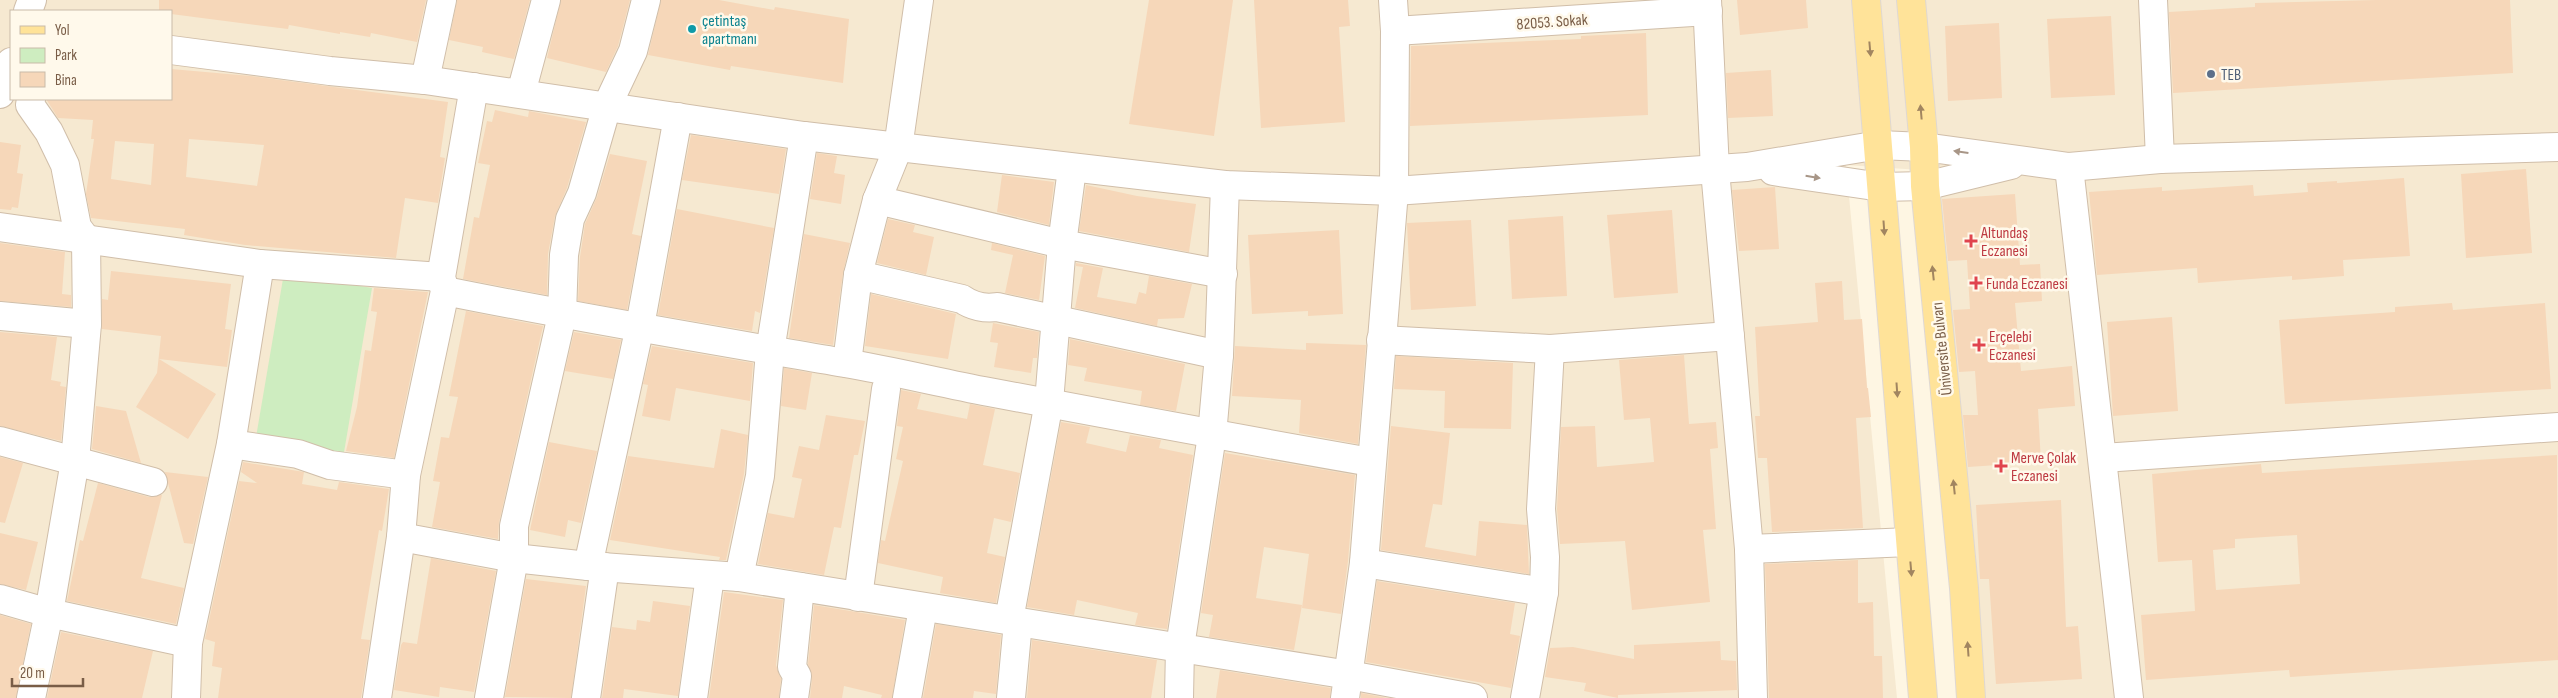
<svg xmlns="http://www.w3.org/2000/svg" width="2558" height="698" font-family="'Sofia Sans Condensed',sans-serif">
  <rect width="100%" height="100%" fill="#fef6e3"/>
  <path fill="#f6e9d1" fill-rule="evenodd" d="M0 0H2558V698H1976L1920 170 1846 165 1897 698H0ZM11 11H171V99H11Z"/>
  <path fill="#ceedc0" d="M284 273 372 288 343 458 255 443Z"/>
  <g fill="#f6d7b9" fill-rule="evenodd">
    <path d="M159 0H426L417 42 371 33 370 37 340 32V34L289 25 288 29 171 14V11H159Z"/>
    <path d="M457 0H530L514 59 482 52 483 47 449 40Z"/>
    <path d="M561 0H630L618 46 606 72 547 58Z"/>
    <path d="M661 0H719L774 10 775 7 849 19 843 83 731 66 730 70 648 55Z"/>
    <path d="M1149 0H1233L1214 136 1129 124Z"/>
    <path d="M1254 0H1348L1350 26 1339 27 1345 122 1261 128Z"/>
    <path d="M1737 0H1806L1808 28 1740 35Z"/>
    <path d="M2376 0H2510L2513 73 2173 93 2169 12 2255 7V3Z"/>
    <path d="M2111 16 2115 95 2051 98 2047 19Z"/>
    <path d="M1999 23 2002 98 1948 101 1945 26Z"/>
    <path d="M1646 33 1648 115 1410 126 1411 46 1581 39V36Z"/>
    <path d="M171 69 251 76 448 102 440 157 445 158 438 203 405 198 396 258 245 245 184 235 185 229 91 218 86 194 94 139H91L93 120 58 118 46 99H171ZM189 139 264 145 257 186 186 177ZM115 141 154 144 151 185 111 179Z"/>
    <path d="M1771 70 1773 116 1728 118 1726 73Z"/>
    <path d="M495 110 528 117 529 111 586 122 567 188 555 216 548 254 547 295 463 279 474 217 479 218 490 165 478 163 487 121 492 122Z"/>
    <path d="M691 135 786 149 779 194 682 180Z"/>
    <path d="M0 142 21 145 17 173 23 174 18 208 12 207 11 210 0 209Z"/>
    <path d="M817 153 837 156 834 173 845 175 841 204 810 199Z"/>
    <path d="M610 154 647 161 632 234 641 236 627 310 578 301 580 257 585 224 597 197Z"/>
    <path d="M2526 169 2532 253 2466 258 2461 174Z"/>
    <path d="M1002 175 1054 182 1049 225 997 212Z"/>
    <path d="M2404 178 2410 256 2343 260 2344 276 2292 280V276L2198 283 2197 268 2097 275 2089 192 2162 187V191L2253 185 2254 196 2308 192 2307 183 2337 181V183Z"/>
    <path d="M1086 185 1137 196 1196 204 1189 252 1079 231Z"/>
    <path d="M1775 187 1779 249 1739 251 1732 190Z"/>
    <path d="M2015 194 2020 265 2040 264 2042 301 2015 303 2021 371 2072 366 2075 406 2038 409 2041 462 1968 467 1963 415H1978L1975 371 1959 372 1953 310 1970 309 1967 260 1948 261 1942 199Z"/>
    <path d="M677 209 774 228 760 313 755 311 752 331 658 315Z"/>
    <path d="M1672 210 1678 293 1614 298 1607 215Z"/>
    <path d="M1563 216 1567 296 1512 299 1508 220Z"/>
    <path d="M888 219 915 225 913 232 934 237 926 275 877 263Z"/>
    <path d="M1471 220 1476 306 1411 310 1407 223Z"/>
    <path d="M1339 230 1343 314 1308 316V311L1252 314 1248 235Z"/>
    <path d="M804 234 850 243 843 273 833 345 789 338Z"/>
    <path d="M0 243 65 252 62 294 71 295V307L0 301Z"/>
    <path d="M992 243 1045 256 1039 300 1005 293 1013 255 991 250Z"/>
    <path d="M1076 263 1103 268 1097 297 1136 304 1139 292 1146 294 1149 276 1192 284 1184 318 1158 319 1157 326 1075 308 1083 267 1076 266Z"/>
    <path d="M111 271 231 284 225 329 232 330 227 367 159 359 216 394 188 439 136 407 157 373 161 336 102 329V299L108 300Z"/>
    <path d="M1842 281 1844 320 1862 319 1867 388H1868L1871 417 1856 418 1863 528 1772 532 1767 458H1758L1755 416H1760L1755 327 1818 322 1815 283Z"/>
    <path d="M374 288 428 292 394 458 346 451 357 407 365 350 371 351 377 312 371 311Z"/>
    <path d="M871 294 956 314 948 359 865 346Z"/>
    <path d="M2452 303 2453 310 2545 303 2551 389 2285 404 2279 320 2395 312V307Z"/>
    <path d="M466 311 543 326 499 523 498 539 432 527 440 482 433 481 441 437 449 438 458 397 449 396Z"/>
    <path d="M2172 317 2178 411 2113 416 2107 322Z"/>
    <path d="M993 323 1039 332 1037 358H1033L1031 373 994 367 998 343 990 342Z"/>
    <path d="M0 332 57 337 51 380 61 382 60 386 66 387 61 441 0 426Z"/>
    <path d="M574 332 621 340 613 379 565 371Z"/>
    <path d="M1070 339 1185 364 1176 411 1140 405 1142 391 1084 381 1087 368 1068 365Z"/>
    <path d="M1306 343 1366 345 1358 444 1299 433 1301 400 1232 396 1235 346 1306 350Z"/>
    <path d="M652 346 753 363 750 401 676 388 670 421 642 416 648 385 643 384Z"/>
    <path d="M1684 355 1689 424 1716 422 1718 448 1710 449 1716 529 1703 530 1710 602 1632 610 1625 541 1560 544 1557 509 1561 427 1595 426 1597 467 1654 462 1650 418 1624 420 1619 360Z"/>
    <path d="M1396 356 1513 363 1511 429 1444 428 1445 391 1394 389Z"/>
    <path d="M784 368 812 373 806 410 781 406Z"/>
    <path d="M901 390 921 394 917 409 967 419 970 404 995 409 983 465 1020 473 1011 522 994 518 987 553 1005 557 996 603 940 593 943 577 878 563 881 540 885 541 903 461 896 459 903 427 897 426Z"/>
    <path d="M96 406 126 411 141 463 92 449Z"/>
    <path d="M826 415 865 421 858 455H854L841 528 834 527 824 575 758 564 768 513 794 518 802 479 792 477 799 446 819 450Z"/>
    <path d="M1061 422 1090 427 1086 443 1126 452 1130 435 1161 440 1159 448 1193 455 1167 629 1135 625 1138 613 1077 600 1074 615 1027 607Z"/>
    <path d="M1391 426 1450 433 1442 505 1433 504 1425 547 1476 556 1479 521 1527 525 1529 574 1381 550Z"/>
    <path d="M721 429 748 435 744 474 726 560H719L720 557 610 540 628 456 714 468Z"/>
    <path d="M549 442 597 451 581 523 568 520 565 537 530 530Z"/>
    <path d="M1225 453 1355 475 1348 561 1341 614 1302 608 1309 554 1264 547 1256 598 1302 605 1294 650 1209 637 1213 615 1201 613Z"/>
    <path d="M2557 455 2558 660 2290 677 2289 670 2146 680 2141 615 2195 611 2192 560 2158 562 2152 474 2261 464 2262 473ZM2297 535 2300 584 2216 590 2213 550 2235 548V539Z"/>
    <path d="M0 457 23 463 5 523 0 522Z"/>
    <path d="M243 462 304 472 302 484 337 490 339 482 389 489 382 531 379 530 361 639 370 640 361 698H218L222 668 212 666 215 642 205 639 239 481 257 483 241 472Z"/>
    <path d="M165 472 208 477 193 544 184 543Z"/>
    <path d="M98 483 149 497 162 495 141 578 184 588 176 624 67 601 80 540 83 541Z"/>
    <path d="M2061 500 2066 627 2078 626 2082 679 1996 684 1989 579H1980L1976 505Z"/>
    <path d="M0 533 38 542 26 590 0 584Z"/>
    <path d="M431 558 496 571 474 692 440 687 439 697 394 690 401 645 403 642 417 644Z"/>
    <path d="M1858 560V603L1873 602 1874 656H1882L1883 698H1769L1765 564Z"/>
    <path d="M526 579 586 586 571 698 505 697Z"/>
    <path d="M1377 581 1515 603 1510 634 1520 636 1511 688 1366 662Z"/>
    <path d="M724 592 783 600 776 665 781 679 779 698H709Z"/>
    <path d="M653 601 690 606 678 696 624 689 623 698H602L612 627 636 630 637 620 650 622Z"/>
    <path d="M814 605 905 620 892 698H881L882 695 844 686 842 698H810L812 678 808 664Z"/>
    <path d="M0 615 31 624 16 698H0Z"/>
    <path d="M936 624 1001 635 996 694 974 691 973 698H923Z"/>
    <path d="M61 632 153 651 142 698H47Z"/>
    <path d="M1032 640 1157 660 1151 698H1027Z"/>
    <path d="M1720 641 1721 660 1736 661 1737 690 1618 695V698L1584 691 1586 683 1545 677 1550 648 1573 647 1634 659V645Z"/>
    <path d="M1220 670 1331 688 1330 698H1216Z"/>
    <path d="M1361 693 1387 698H1361Z"/>
  </g>
  <g fill="none" stroke-linecap="round" stroke-linejoin="round">
    <defs>
      <g id="minor">
        <path d="M1707 0 1715 170 1749 549 1909 542"/>
        <path d="M2153 0 2160 159"/>
        <path d="M28 11 32 0"/>
        <path d="M1395 31 1708 11"/>
        <path d="M171 50 330 71 425 80 804 136 1225 185 1394 191 1747 167 1879 145 1924 147 2069 167 2160 159 2558 147"/>
        <path d="M425 80 442 0"/>
        <path d="M521 93 546 0"/>
        <path d="M0 94 11 62"/>
        <path d="M2069 167 2129 698"/>
        <path d="M1773 171 1881 187 1925 186 2011 165"/>
        <path d="M877 200 1062 244 1223 274"/>
        <path d="M0 227 260 264 441 277"/>
        <path d="M858 275 962 299C972 306 985 309 997 307L1219 355"/>
        <path d="M445 291C578 318 711 340 845 363 893 371 941 383 989 392 1116 416 1243 440 1371 462"/>
        <path d="M0 316 87 324"/>
        <path d="M1381 340 1550 349 1730 336"/>
        <path d="M847 363 858 275 877 200 898 148 919 0"/>
        <path d="M0 441 153 482"/>
        <path d="M231 444 298 454 330 465 406 475"/>
        <path d="M2103 458 2558 427"/>
        <path d="M401 537 514 558 588 566 739 577 1349 675 1473 698"/>
        <path d="M1749 549 1753 698"/>
        <path d="M1364 563 1544 592"/>
        <path d="M588 566 640 326 678 117"/>
        <path d="M739 577 760 476 770 351 804 136"/>
        <path d="M858 597 886 389"/>
        <path d="M0 599 49 613 188 643"/>
        <path d="M1009 620 1049 402 1062 244 1072 169"/>
        <path d="M31 698 49 613 75 461 87 324 86 239 77 227 65 165 49 132 30 105 31 99"/>
        <path d="M186 698 188 643 231 444 260 264"/>
        <path d="M377 698 401 537 406 475 445 291 441 277 474 87"/>
        <path d="M489 698 514 558V526L562 315 564 255 570 219 582 193 607 106 633 51 646 0"/>
        <path d="M586 698 605 567"/>
        <path d="M693 698 710 576"/>
        <path d="M794 698 797 676 792 667 800 587"/>
        <path d="M907 698 923 608"/>
        <path d="M1011 698 1018 622"/>
        <path d="M1179 698 1180 647 1212 435 1219 355 1225 185"/>
        <path d="M1345 698 1364 563 1394 191 1395 31 1393 0"/>
        <path d="M1525 698 1544 592 1545 557 1541 509 1550 349"/>
      </g>
      <g id="major">
        <path d="M1866 0 1923 698"/>
        <path d="M1911 0 1924 147 1925 186 1964 588 1971 698"/>
      </g>
    </defs>
    <use href="#minor" stroke="#d0bea9" stroke-width="30"/>
    <use href="#major" stroke="#dfd8d3" stroke-width="30"/>
    <use href="#minor" stroke="#fff" stroke-width="28"/>
    <use href="#major" stroke="#ffe399" stroke-width="28"/>
  </g>
  <defs><path id="oneway-solid" d="M-6-.8H1V-3.2L6.5 0L1 3.2V.8H-6Z" transform="scale(1.25)"/></defs>
  <g fill="#a18560">
    <use href="#oneway-solid" transform="translate(1870 49) rotate(85)"/>
    <use href="#oneway-solid" transform="translate(1921 112) rotate(-95)"/>
    <use href="#oneway-solid" transform="translate(1884 228) rotate(86)"/>
    <use href="#oneway-solid" transform="translate(1933 273) rotate(-96)"/>
    <use href="#oneway-solid" transform="translate(1897 390) rotate(86)"/>
    <use href="#oneway-solid" transform="translate(1954 487) rotate(-96)"/>
    <use href="#oneway-solid" transform="translate(1911 569) rotate(85)"/>
    <use href="#oneway-solid" transform="translate(1968 649) rotate(-94)"/>
  </g>
  <g fill="#a89687">
    <use href="#oneway-solid" transform="translate(1961 152) rotate(-172)"/>
    <use href="#oneway-solid" transform="translate(1813 177) rotate(9)"/>
  </g>
  <circle fill="#0f9aa8" stroke="#fff9eb" stroke-width="2" cx="692" cy="29" r="5"/>
  <circle fill="#5c6f8a" stroke="#fff9eb" stroke-width="2" cx="2211" cy="74" r="5"/>
  <g fill="#e0444e" stroke="#fff9eb" stroke-width="2">
    <path d="M1968.5 233.5h5v5h5v5h-5v5h-5v-5h-5v-5h5z"/>
    <path d="M1973.5 275.5h5v5h5v5h-5v5h-5v-5h-5v-5h5z"/>
    <path d="M1976.5 337.5h5v5h5v5h-5v5h-5v-5h-5v-5h5z"/>
    <path d="M1998.5 458.5h5v5h5v5h-5v5h-5v-5h-5v-5h5z"/>
  </g>
  <g text-anchor="middle" stroke-width="5" stroke-linejoin="round" paint-order="stroke">
    <g font-size="16" fill="#0d838f" stroke="#fff9eb" text-anchor="start">
      <text x="702" y="26">çetintaş<tspan x="702" dy="18">apartmanı</tspan></text>
    </g>
    <g font-size="16" fill="#795d47" stroke="#fff9eb">
      <text transform="translate(1552 21) rotate(-4)" y="6">82053. Sokak</text>
      <text transform="translate(1941 349) rotate(-96)" y="6">Üniversite Bulvarı</text>
    </g>
    <g font-size="16" fill="#4e5e75" stroke="#fff9eb" text-anchor="start">
      <text x="2221" y="80">TEB</text>
    </g>
    <g font-size="16" fill="#be3a42" stroke="#fff9eb" text-anchor="start">
      <text x="1981" y="238">Altundaş<tspan x="1981" dy="18">Eczanesi</tspan></text>
      <text x="1986" y="289">Funda Eczanesi</text>
      <text x="1989" y="342">Erçelebi<tspan x="1989" dy="18">Eczanesi</tspan></text>
      <text x="2011" y="463">Merve Çolak<tspan x="2011" dy="18">Eczanesi</tspan></text>
    </g>
  </g>
  <rect x="10" y="10" width="162" height="90" fill="#fff9eb" stroke="#c9bba9"/>
  <rect x="20" y="26" width="25" height="8" fill="#ffe399" stroke="#c9bba9"/>
  <text x="55" y="35" font-size="15" fill="#795d47">Yol</text>
  <rect x="20" y="48" width="25" height="15" fill="#ceedc0" stroke="#c9bba9"/>
  <text x="55" y="60" font-size="15" fill="#795d47">Park</text>
  <rect x="20" y="72" width="25" height="15" fill="#f6d7b9" stroke="#c9bba9"/>
  <text x="55" y="85" font-size="15" fill="#795d47">Bina</text>
  <path d="M12 678v8h71v-8" fill="none" stroke="#795d47" stroke-width="2.5"/>
  <text x="20" y="678" font-size="15" fill="#795d47" stroke="#fff9eb" stroke-width="4" paint-order="stroke">20 m</text>
</svg>
